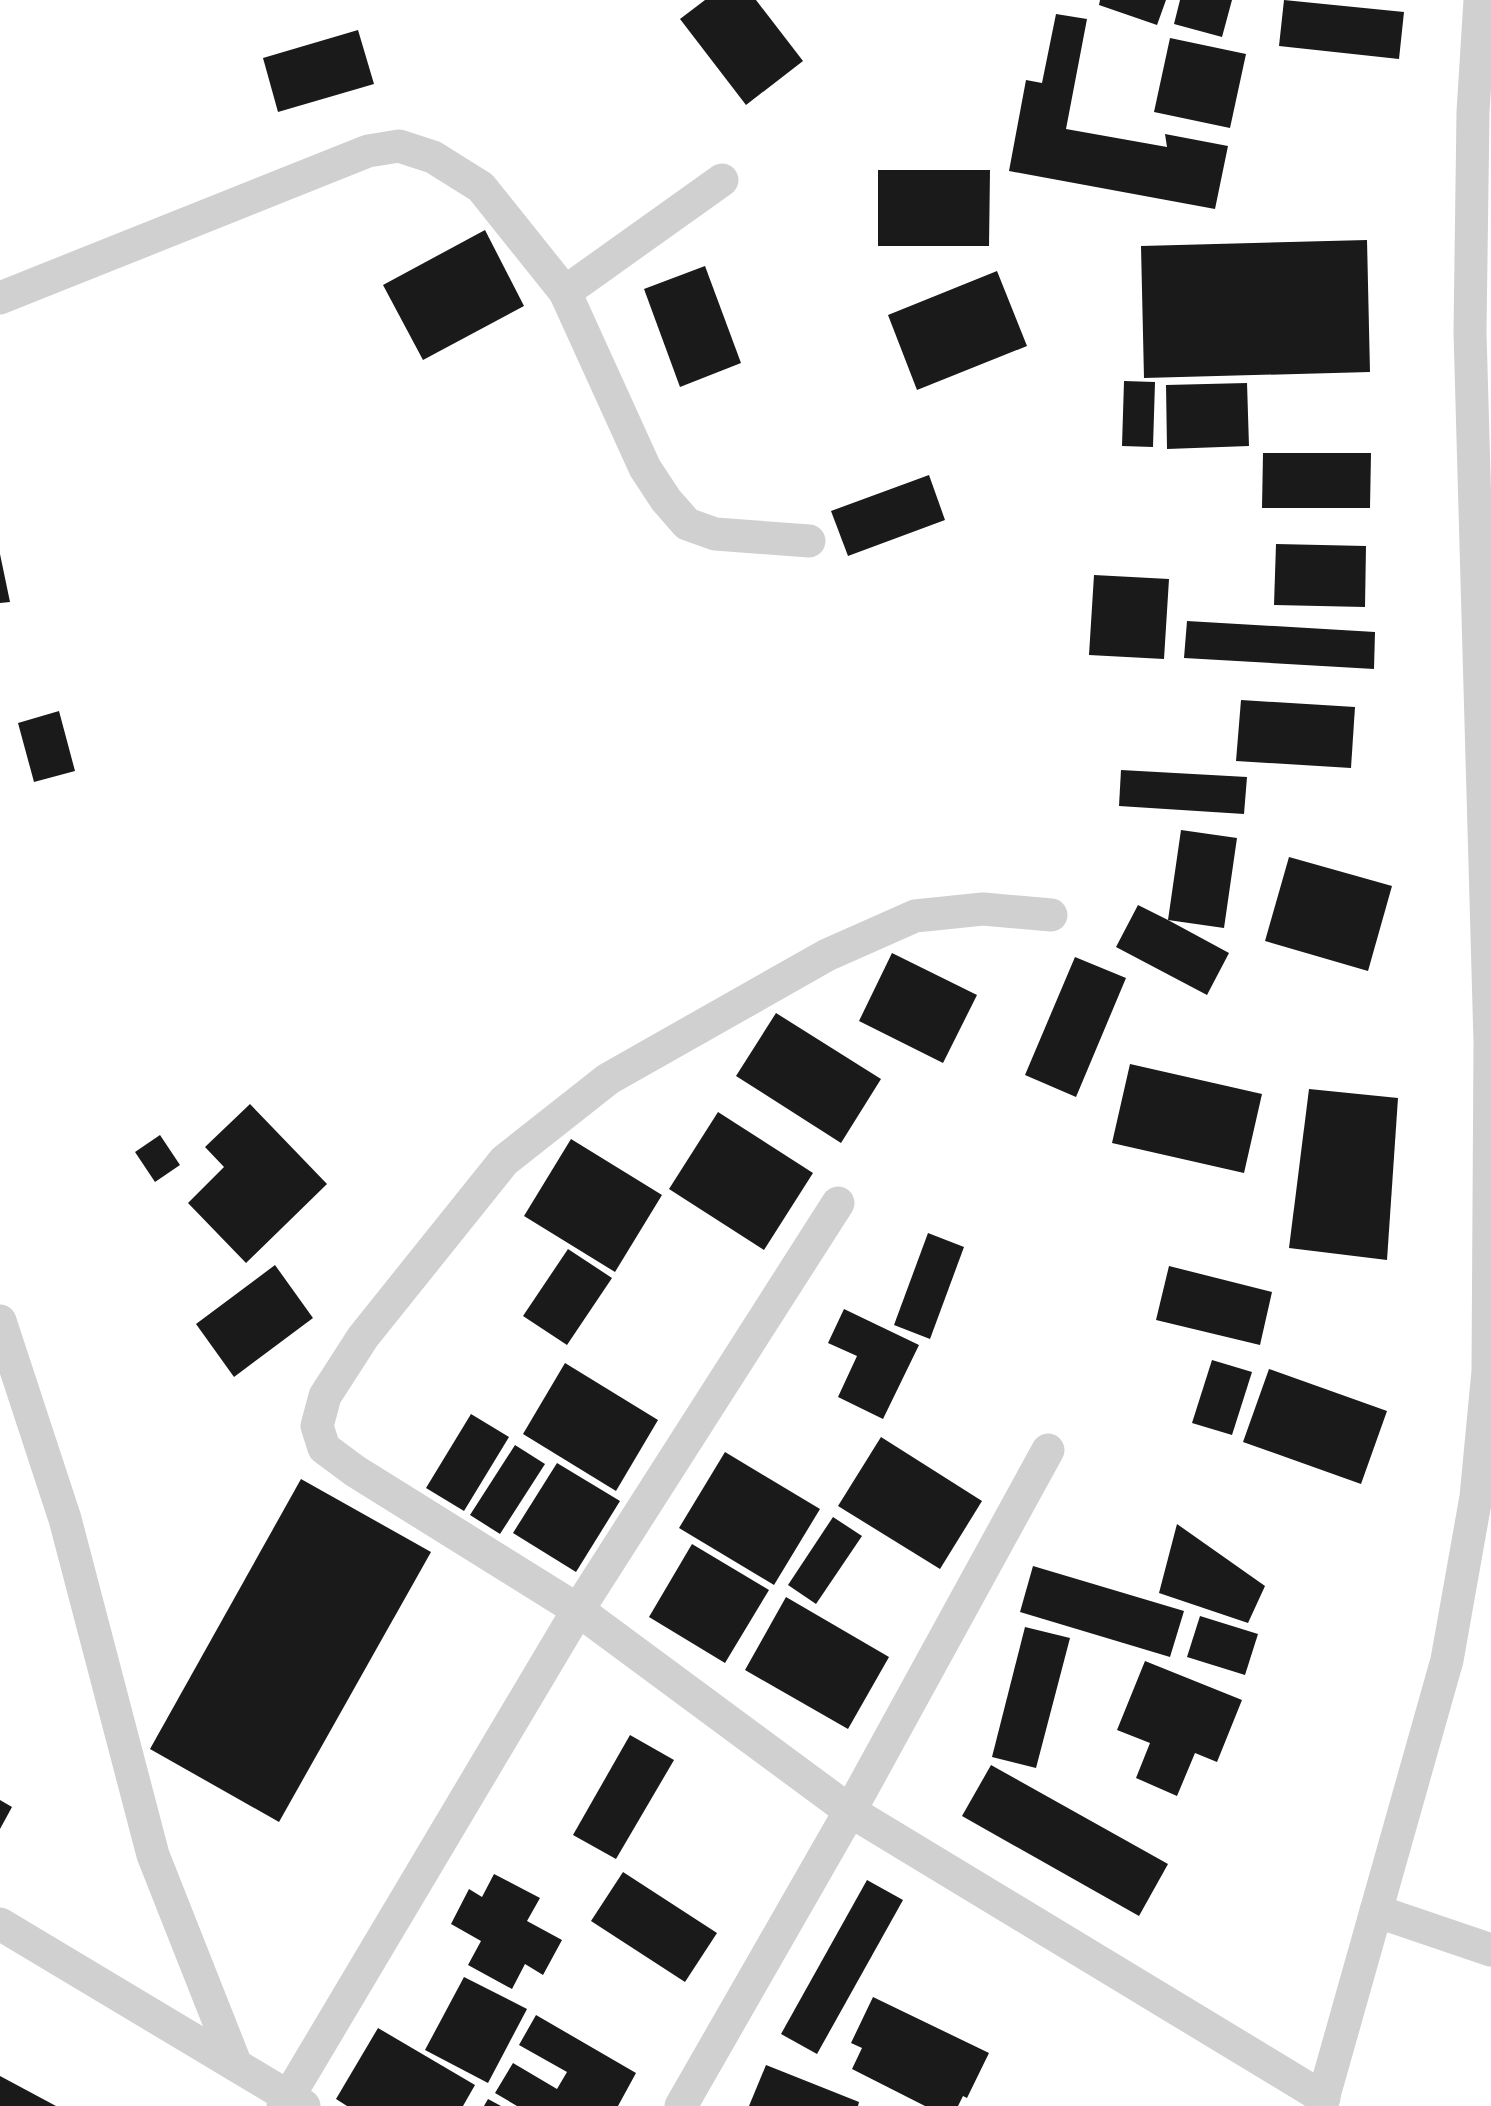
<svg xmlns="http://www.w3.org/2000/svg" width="1491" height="2106" font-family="Raleway,sans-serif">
  <rect width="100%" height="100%" fill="#fff"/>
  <g fill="#1a1a1a">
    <path d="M705 0H756L803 61 746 105 680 19Z"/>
    <path d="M1100 0H1166L1157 25 1099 5Z"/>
    <path d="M1180 0H1232L1222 37 1174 24Z"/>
    <path d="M1284 0 1404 12 1399 59 1279 46Z"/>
    <path d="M1056 14 1087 19 1066 129 1167 147 1165 134 1228 146 1215 209 1009 171 1026 80 1042 83Z"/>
    <path d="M358 30 374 84 278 112 263 58Z"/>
    <path d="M1170 38 1246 54 1230 128 1154 112Z"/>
    <path d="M878 170H990L989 246H878Z"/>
    <path d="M485 230 524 306 423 360 383 285Z"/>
    <path d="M1367 240 1370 372 1144 378 1141 246Z"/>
    <path d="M705 266 741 363 680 387 644 289Z"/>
    <path d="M997 271 1027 346 917 390 888 315Z"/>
    <path d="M1124 381 1155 382 1153 447 1122 446Z"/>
    <path d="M1247 383 1249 446 1167 449 1166 385Z"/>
    <path d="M1263 453H1371L1370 508H1262Z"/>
    <path d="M929 475 945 520 848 556 831 511Z"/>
    <path d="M1276 544 1366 546 1365 607 1274 605Z"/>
    <path d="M0 554 10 602 0 603Z"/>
    <path d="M1094 575 1169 579 1164 659 1089 655Z"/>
    <path d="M1187 621 1375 632 1374 669 1184 658Z"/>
    <path d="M1241 700 1355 707 1351 768 1236 761Z"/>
    <path d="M59 711 75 771 34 782 18 723Z"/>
    <path d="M1121 770 1247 777 1244 814 1119 806Z"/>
    <path d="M1181 830 1237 838 1224 928 1168 920 1229 953 1207 995 1116 947 1138 905 1168 920Z"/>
    <path d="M1289 857 1392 886 1368 971 1265 941Z"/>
    <path d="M892 953 977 995 943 1063 859 1021Z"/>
    <path d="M1075 957 1126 978 1076 1097 1025 1075Z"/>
    <path d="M776 1013 881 1079 841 1143 736 1076Z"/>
    <path d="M1130 1064 1262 1094 1244 1173 1112 1143Z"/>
    <path d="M1309 1089 1398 1098 1387 1260 1289 1248Z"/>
    <path d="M250 1104 327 1184 246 1263 188 1203 224 1167 205 1147Z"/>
    <path d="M718 1112 813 1173 764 1250 669 1189Z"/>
    <path d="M160 1135 180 1165 155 1182 135 1152Z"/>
    <path d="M571 1139 662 1195 615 1272 524 1216Z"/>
    <path d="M928 1233 964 1247 930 1339 894 1325Z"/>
    <path d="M568 1249 612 1278 567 1345 523 1316Z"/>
    <path d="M275 1265 313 1318 234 1377 196 1324Z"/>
    <path d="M1169 1266 1272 1292 1260 1345 1156 1320Z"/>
    <path d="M844 1309 919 1345 883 1419 838 1397 857 1356 828 1343Z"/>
    <path d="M1212 1360 1252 1372 1232 1435 1192 1423Z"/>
    <path d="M565 1363 658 1420 616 1491 523 1434Z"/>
    <path d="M1269 1369 1387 1411 1361 1484 1243 1442Z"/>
    <path d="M471 1414 509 1437 464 1511 426 1488Z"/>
    <path d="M881 1437 982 1501 940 1569 838 1506Z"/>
    <path d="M515 1445 545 1464 500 1534 470 1515Z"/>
    <path d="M725 1452 820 1509 774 1585 679 1528Z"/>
    <path d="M557 1463 620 1501 576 1572 513 1533Z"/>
    <path d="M301 1479 431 1552 279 1822 150 1749Z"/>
    <path d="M833 1517 862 1536 816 1604 788 1585Z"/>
    <path d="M1177 1524 1265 1586 1248 1623 1159 1593Z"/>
    <path d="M692 1544 769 1590 725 1663 649 1617Z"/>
    <path d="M1033 1566 1184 1611 1170 1657 1020 1612Z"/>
    <path d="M786 1597 889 1657 848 1729 745 1670Z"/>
    <path d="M1200 1616 1258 1634 1245 1675 1187 1657Z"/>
    <path d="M1025 1627 1070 1638 1036 1768 992 1757Z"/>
    <path d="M1145 1661 1242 1700 1217 1762 1195 1753 1177 1796 1136 1778 1150 1743 1117 1730Z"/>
    <path d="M630 1735 674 1760 616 1859 573 1835Z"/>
    <path d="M991 1765 1168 1864 1139 1916 962 1816Z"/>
    <path d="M0 1800 12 1807 0 1829Z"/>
    <path d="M623 1872 717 1933 685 1982 591 1921Z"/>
    <path d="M494 1874 540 1898 527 1921 562 1940 543 1975 525 1964 512 1989 468 1965 481 1941 451 1924 469 1889 482 1897Z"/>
    <path d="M867 1880 903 1900 817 2054 781 2034Z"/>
    <path d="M464 1977 527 2009 488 2083 425 2050Z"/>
    <path d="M873 1997 989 2053 967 2098 963 2096 958 2106H925L852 2069 862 2048 851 2043Z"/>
    <path d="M536 2015 636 2073 618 2106H517L495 2093 513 2063 557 2089 567 2072 519 2045Z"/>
    <path d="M378 2028 475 2085 463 2106H347L336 2099Z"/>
    <path d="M766 2065 859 2102 858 2106H749Z"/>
    <path d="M0 2076 56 2106H0Z"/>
    <path d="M488 2099 501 2106H484Z"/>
  </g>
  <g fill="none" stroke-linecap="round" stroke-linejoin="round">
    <g stroke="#d0d0d0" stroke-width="33">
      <path d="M565 292 722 180"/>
      <path d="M0 298 368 151 399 146 433 157 481 187 565 292 645 468 666 500 687 524 715 534 809 541"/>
      <path d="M1051 915 983 909 915 916 827 955 608 1079 504 1161 363 1337 325 1396 317 1426 324 1448 355 1471 578 1610 850 1811 1324 2098"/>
      <path d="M0 1321 65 1519 153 1855 236 2065"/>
      <path d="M1376 1911 1491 1950"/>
      <path d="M0 1924 304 2106"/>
      <path d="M283 2106 578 1610 838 1203"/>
      <path d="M681 2106 850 1811 1048 1450"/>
    </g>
    <path stroke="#d0d0d0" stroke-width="33" d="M1321 2106 1447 1660 1476 1497 1488 1371 1490 1042 1470 332 1473 112 1480 0"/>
  </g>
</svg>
